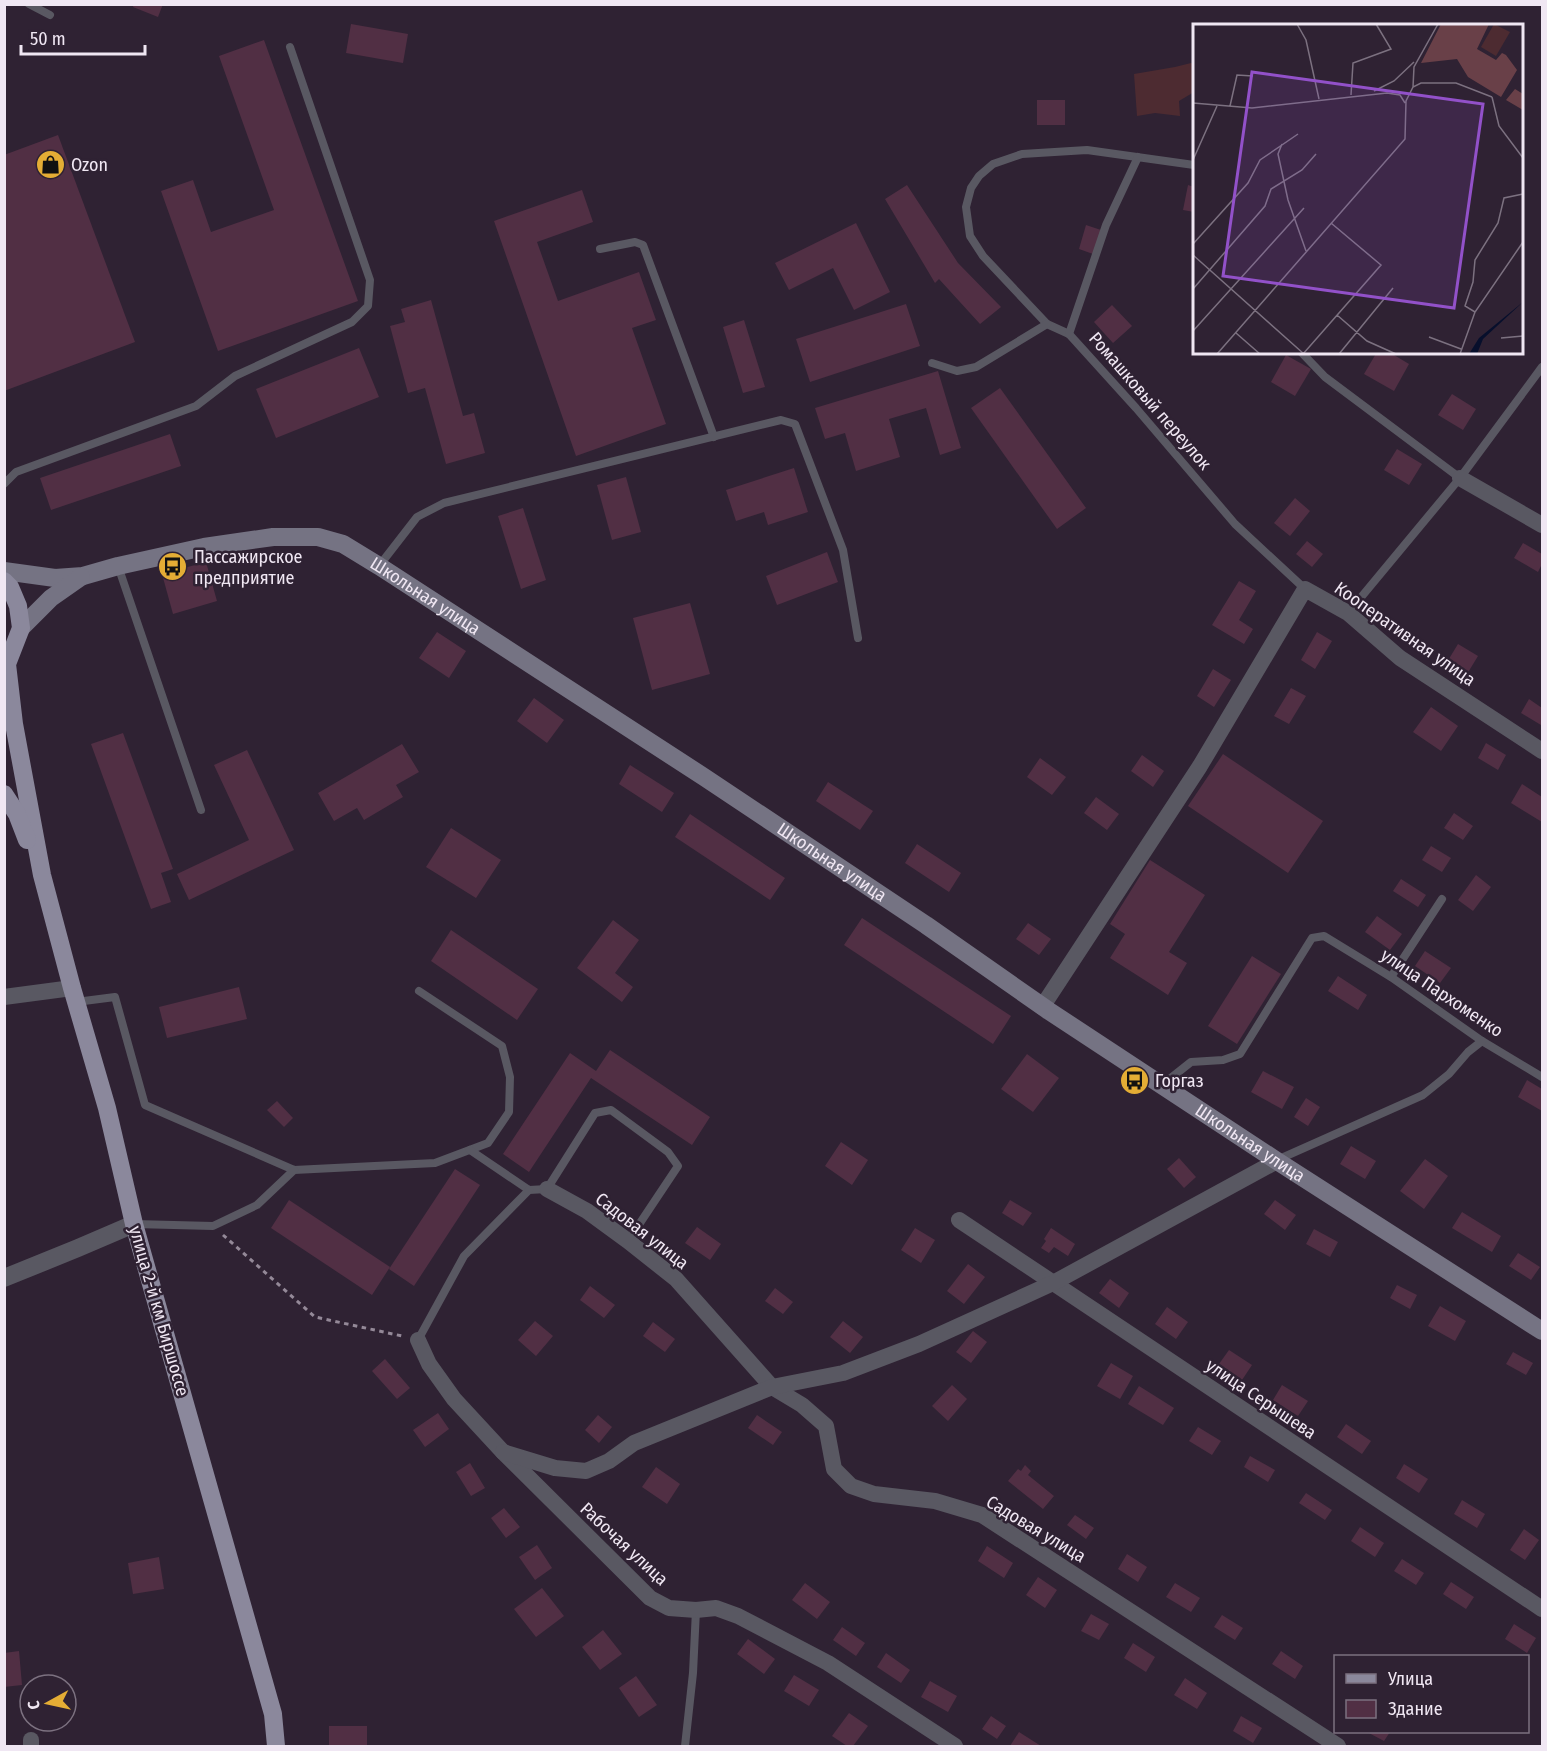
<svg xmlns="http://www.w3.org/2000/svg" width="1547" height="1751" font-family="'Fira Sans Condensed',sans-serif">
  <rect width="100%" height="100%" fill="#2f2233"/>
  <path fill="#4d2b31" d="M1191 63 1194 64V92L1179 101 1180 116 1155 113 1137 116 1134 74 1175 67Z"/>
  <g fill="#512f44">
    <path d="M134 4H163L158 17 133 7Z"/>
    <path d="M351 24 408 34 403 63 346 53Z"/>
    <path d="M264 40 358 301 218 351 161 191 193 180 211 232 274 210 219 56Z"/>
    <rect x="1037" y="100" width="28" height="25"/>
    <path d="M58 135 135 342 4 391V155Z"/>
    <path d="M907 185 958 263 1001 307 980 324 939 279 935 283 885 199Z"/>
    <path d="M1188 185 1194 187V212L1183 210Z"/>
    <path d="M582 190 593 222 537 242 558 301 639 272 656 320 632 328 666 424 576 456 494 221Z"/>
    <path d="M856 223 890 292 854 310 833 268 789 290 775 263Z"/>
    <path d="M1086 225 1101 230 1093 254 1079 249Z"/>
    <path d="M431 300 463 416 474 413 485 453 446 464 425 388 408 393 390 326 405 322 401 309Z"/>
    <path d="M906 304 920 346 810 382 796 339Z"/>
    <path d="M1112 305 1132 326 1113 343 1094 322Z"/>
    <path d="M744 320 765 387 743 393 723 327Z"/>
    <path d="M359 348 379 397 276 438 256 389Z"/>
    <path d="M1377 352H1389L1409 364 1394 391 1364 374Z"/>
    <path d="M1286 355 1311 369 1295 396 1271 382Z"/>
    <path d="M938 371 961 448 940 455 926 408 889 419 900 457 856 471 845 433 825 439 815 408Z"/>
    <path d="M1000 388 1086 508 1057 529 971 408Z"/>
    <path d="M1452 394 1476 409 1463 430 1438 415Z"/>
    <path d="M170 434 181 466 51 510 40 478Z"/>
    <path d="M1397 449 1422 464 1409 485 1384 470Z"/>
    <path d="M794 468 808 512 768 525 764 512 736 521 726 490Z"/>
    <path d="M626 477 641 532 612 540 597 485Z"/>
    <path d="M1295 498 1310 511 1290 536 1274 523Z"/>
    <path d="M523 508 546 580 521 589 498 516Z"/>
    <path d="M1307 541 1323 554 1312 567 1296 554Z"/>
    <path d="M1523 543 1542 554V564L1538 572 1514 558Z"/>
    <path d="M827 552 838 582 777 605 766 576Z"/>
    <path d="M206 562 217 601 173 614 162 574Z"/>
    <path d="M1239 581 1256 591 1239 620 1253 629 1244 644 1212 625Z"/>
    <path d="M690 603 710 674 652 690 633 618Z"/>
    <path d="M437 632 466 651 449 678 419 658Z"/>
    <path d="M1317 632 1332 641 1315 669 1301 660Z"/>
    <path d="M1458 644 1478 656 1464 679 1444 667Z"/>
    <path d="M1213 669 1231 680 1214 707 1197 696Z"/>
    <path d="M1291 688 1306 696 1289 724 1274 716Z"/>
    <path d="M534 698 564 720 547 743 517 721Z"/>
    <path d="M1529 699 1542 708V722L1541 725 1521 713Z"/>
    <path d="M1431 707 1458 726 1441 751 1413 732Z"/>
    <path d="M123 733 173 869 161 873 171 902 151 909 91 744Z"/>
    <path d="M1486 743 1506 755 1498 770 1478 758Z"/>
    <path d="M402 744 419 772 396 785 403 797 364 820 357 808 334 821 318 793Z"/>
    <path d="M247 750 294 850 189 900 177 874 249 840 214 765Z"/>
    <path d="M1223 754 1323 821 1288 873 1188 806Z"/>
    <path d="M1142 755 1164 771 1153 787 1131 771Z"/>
    <path d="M1040 758 1066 777 1052 795 1027 777Z"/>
    <path d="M630 765 674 793 662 812 619 784Z"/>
    <path d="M828 782 873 811 860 830 816 801Z"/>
    <path d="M1522 784 1542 797V822L1511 803Z"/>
    <path d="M1096 797 1119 814 1107 830 1084 813Z"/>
    <path d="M1454 813 1473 826 1463 840 1444 828Z"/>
    <path d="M690 814 785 878 770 900 675 837Z"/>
    <path d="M451 828 501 860 476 898 426 867Z"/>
    <path d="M917 844 961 873 949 892 905 863Z"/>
    <path d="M1431 846 1451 858 1442 872 1422 860Z"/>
    <path d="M1150 860 1205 895 1169 952 1187 963 1168 995 1110 958 1125 934 1110 924Z"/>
    <path d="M1476 875 1491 887 1473 911 1458 900Z"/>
    <path d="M1401 879 1426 895 1418 907 1393 891Z"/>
    <path d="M1377 916 1402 934 1390 950 1365 932Z"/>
    <path d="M862 918 1011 1016 993 1044 844 945Z"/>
    <path d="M613 920 639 940 615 973 633 987 622 1002 577 968Z"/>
    <path d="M1028 923 1051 939 1039 955 1016 939Z"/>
    <path d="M451 930 538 989 517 1020 431 961Z"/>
    <path d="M1425 951 1451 968 1440 983 1415 966Z"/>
    <path d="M1252 956 1281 974 1237 1044 1208 1026Z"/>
    <path d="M1338 976 1367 995 1358 1010 1328 991Z"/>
    <path d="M239 987 247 1019 167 1038 159 1007Z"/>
    <path d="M610 1050 710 1117 692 1145 591 1078 529 1172 503 1154 570 1053 596 1071Z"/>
    <path d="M1027 1054 1059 1078 1033 1112 1001 1089Z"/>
    <path d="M1263 1071 1294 1087 1282 1109 1251 1092Z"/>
    <path d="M1527 1080 1542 1089V1111L1518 1097Z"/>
    <path d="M1306 1098 1320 1107 1308 1126 1294 1117Z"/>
    <path d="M277 1101 293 1118 284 1127 267 1110Z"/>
    <path d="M841 1142 868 1160 852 1185 825 1166Z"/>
    <path d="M1351 1146 1376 1161 1365 1179 1340 1164Z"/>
    <path d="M1179 1158 1196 1177 1184 1188 1167 1169Z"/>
    <path d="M1425 1159 1448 1176 1424 1209 1400 1191Z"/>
    <path d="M455 1169 480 1185 414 1286 389 1269Z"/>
    <path d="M289 1200 390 1267 372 1295 271 1228Z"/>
    <path d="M1010 1200 1032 1213 1023 1226 1002 1213Z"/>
    <path d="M1275 1200 1296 1215 1285 1230 1264 1214Z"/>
    <path d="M1462 1212 1501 1236 1492 1252 1452 1228Z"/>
    <path d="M697 1227 721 1244 710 1260 685 1243Z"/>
    <path d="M915 1228 935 1240 921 1263 901 1250Z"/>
    <path d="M1051 1228 1075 1244 1068 1256 1054 1247 1049 1253 1041 1248 1046 1241 1044 1239Z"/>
    <path d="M1314 1229 1338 1242 1330 1257 1306 1244Z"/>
    <path d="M1518 1253 1540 1267 1531 1280 1509 1266Z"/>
    <path d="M968 1264 985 1277 964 1304 947 1291Z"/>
    <path d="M1110 1279 1129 1293 1119 1308 1099 1293Z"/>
    <path d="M1397 1285 1417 1295 1410 1309 1390 1298Z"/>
    <path d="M590 1286 615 1305 604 1318 580 1300Z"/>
    <path d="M775 1288 793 1302 783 1314 765 1301Z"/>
    <path d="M1440 1306 1466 1321 1455 1341 1428 1326Z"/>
    <path d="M1167 1307 1188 1322 1176 1339 1155 1324Z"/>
    <path d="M535 1321 553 1336 536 1356 518 1340Z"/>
    <path d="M843 1321 863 1337 850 1353 830 1337Z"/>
    <path d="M653 1322 675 1339 665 1352 643 1336Z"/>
    <path d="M973 1331 987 1342 971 1363 956 1352Z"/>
    <path d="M1229 1350 1252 1365 1242 1380 1219 1364Z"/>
    <path d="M1513 1352 1533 1363 1526 1375 1506 1364Z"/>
    <path d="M385 1359 410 1388 397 1399 372 1371Z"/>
    <path d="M1111 1363 1133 1376 1120 1399 1097 1386Z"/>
    <path d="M952 1385 967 1399 948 1421 932 1406Z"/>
    <path d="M1282 1385 1308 1401 1298 1416 1273 1400Z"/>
    <path d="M1139 1386 1174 1408 1163 1425 1128 1404Z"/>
    <path d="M438 1413 449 1429 425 1447 413 1430Z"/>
    <path d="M598 1415 612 1427 599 1443 585 1430Z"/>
    <path d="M757 1415 782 1432 773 1445 748 1428Z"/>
    <path d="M1346 1424 1371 1441 1362 1454 1337 1437Z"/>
    <path d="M1198 1427 1221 1441 1212 1455 1189 1441Z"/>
    <path d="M1250 1456 1275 1470 1268 1482 1244 1467Z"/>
    <path d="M470 1463 485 1488 471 1496 456 1472Z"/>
    <path d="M1404 1464 1428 1479 1419 1493 1396 1478Z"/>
    <path d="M1025 1465 1031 1471 1028 1475 1054 1496 1043 1509 1008 1481 1018 1469 1021 1471Z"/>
    <path d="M656 1467 680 1484 667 1504 642 1487Z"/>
    <path d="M1306 1493 1332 1510 1325 1520 1299 1503Z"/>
    <path d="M1462 1500 1485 1514 1477 1528 1454 1514Z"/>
    <path d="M504 1508 520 1527 506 1538 491 1518Z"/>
    <path d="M1075 1515 1094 1528 1086 1539 1067 1525Z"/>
    <path d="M1360 1527 1384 1543 1375 1557 1351 1541Z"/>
    <path d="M1524 1529 1539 1540 1525 1560 1510 1550Z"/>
    <path d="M537 1545 552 1568 535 1580 519 1557Z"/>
    <path d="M987 1546 1013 1563 1004 1578 978 1561Z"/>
    <path d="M1127 1554 1147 1567 1138 1582 1118 1569Z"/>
    <path d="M159 1557 164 1589 133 1594 128 1563Z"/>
    <path d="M1402 1559 1424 1573 1416 1585 1394 1571Z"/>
    <path d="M1038 1577 1057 1590 1045 1608 1026 1595Z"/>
    <path d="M1451 1582 1474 1597 1466 1609 1443 1594Z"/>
    <path d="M805 1583 830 1602 817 1619 792 1600Z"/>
    <path d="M1175 1583 1200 1598 1191 1612 1166 1597Z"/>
    <path d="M542 1588 564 1616 536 1637 514 1609Z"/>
    <path d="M1091 1614 1109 1624 1099 1640 1081 1631Z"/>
    <path d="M1222 1615 1243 1628 1235 1640 1214 1627Z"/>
    <path d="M1514 1624 1536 1638 1527 1653 1505 1639Z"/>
    <path d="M842 1627 865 1643 856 1656 833 1640Z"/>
    <path d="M603 1630 622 1654 600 1670 582 1647Z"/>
    <path d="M748 1639 775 1659 764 1674 737 1654Z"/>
    <path d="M1133 1643 1155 1657 1146 1672 1124 1658Z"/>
    <path d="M19 1651 22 1685 4 1687V1653Z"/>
    <path d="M1281 1651 1303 1666 1295 1679 1272 1664Z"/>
    <path d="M886 1653 910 1670 901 1683 877 1667Z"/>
    <path d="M794 1675 819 1690 809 1706 784 1691Z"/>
    <path d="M636 1676 657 1705 639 1717 619 1688Z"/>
    <path d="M1185 1678 1207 1693 1197 1709 1174 1695Z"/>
    <path d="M930 1681 957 1696 948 1712 921 1697Z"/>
    <path d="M849 1713 868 1726 853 1746H847L832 1736Z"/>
    <path d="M991 1716 1006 1726 997 1739 982 1729Z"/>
    <path d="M1241 1716 1262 1728 1253 1743 1233 1731Z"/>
    <rect x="329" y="1726" width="38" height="20"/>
    <path d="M1019 1732 1041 1746H1010Z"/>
    <path d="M1367 1732H1390L1384 1741Z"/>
  </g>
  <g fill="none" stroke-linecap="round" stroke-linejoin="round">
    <path stroke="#948998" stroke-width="3" stroke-dasharray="4.5 4.5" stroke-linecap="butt" d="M223 1235 315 1317 402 1336"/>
    <g stroke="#595862" stroke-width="8">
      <path d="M29 4 50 15"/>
      <path d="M1194 165 1087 150 1022 154 993 164 979 176 971 188 966 207 970 236 983 256 1047 324 1069 334 1136 408 1235 524 1305 589"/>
      <path d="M600 249 635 242 643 245 714 437"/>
      <path d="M1069 334 1106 225 1138 157"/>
      <path d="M1301 352 1325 377 1460 478"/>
      <path d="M932 363 957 371 976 367 1047 324"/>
      <path d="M4 484 16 472 196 406 235 376 352 322 368 306 370 280 290 47"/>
      <path d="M118 566 201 810"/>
      <path d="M379 566 417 517 444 503 781 420 795 424 843 550 858 638"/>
      <path d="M1348 613 1460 478 1542 367"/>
      <path d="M1391 977 1442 899"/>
      <path d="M76 1002 115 997 145 1105 294 1170 435 1163 488 1143 509 1112 510 1077 502 1046 419 991"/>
      <path d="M1162 1085 1191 1062 1223 1060 1240 1054 1312 938 1324 936 1391 977 1482 1041 1542 1077"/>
      <path d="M470 1150 529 1190 547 1189 595 1113 611 1110 668 1152 678 1166 628 1241"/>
      <path d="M1277 1160 1423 1095 1449 1074 1468 1052 1482 1041"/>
      <path d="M134 1224 213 1226 257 1205 294 1170"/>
      <path d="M418 1340 464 1256 529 1190"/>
      <path d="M685 1746 693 1673 696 1610"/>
    </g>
    <g stroke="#595862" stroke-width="16">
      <path d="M1460 478 1542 525"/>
      <path d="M4 997 72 988"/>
      <path d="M1042 1007 1200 766 1305 589 1348 613 1400 658 1542 751"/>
      <path d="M547 1189 587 1211 628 1241 676 1279 772 1387 802 1405 826 1426 834 1469 851 1486 874 1494 935 1501 982 1515 1338 1746"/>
      <path d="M959 1220 1542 1609"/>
      <path d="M418 1340 429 1364 454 1399 503 1452 650 1598 669 1608 696 1610 716 1608 738 1616 828 1663 955 1746"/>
      <path d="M503 1452 555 1468 586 1471 609 1461 634 1443 772 1387 843 1373 919 1344 1053 1283 1277 1161"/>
      <path d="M31 1740V1746"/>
    </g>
    <path stroke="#595862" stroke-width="18" d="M4 1278 78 1248 134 1224"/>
    <g stroke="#757383" stroke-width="18">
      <path id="s1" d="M4 571 55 578 83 576 118 566 204 547 273 537H318L343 544 379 566 704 777 926 925 1049 1011 1277 1161 1542 1331"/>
      <path d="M21 628 51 598 81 577"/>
    </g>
    <g stroke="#8b889c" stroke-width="18">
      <path d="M4 581 10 587 18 606 21 628 7 664 14 724 42 875 72 988 107 1108 134 1224 273 1714 276 1746"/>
      <path d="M4 794 17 814 27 840"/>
    </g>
  </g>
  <defs>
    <symbol id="shop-disc" viewBox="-11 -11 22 22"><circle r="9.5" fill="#e4ad35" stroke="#2f2233"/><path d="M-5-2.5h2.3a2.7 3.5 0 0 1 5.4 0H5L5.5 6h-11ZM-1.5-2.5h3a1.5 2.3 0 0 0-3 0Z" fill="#111"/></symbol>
    <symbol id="bus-disc" viewBox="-11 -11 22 22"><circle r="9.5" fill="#e4ad35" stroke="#2f2233"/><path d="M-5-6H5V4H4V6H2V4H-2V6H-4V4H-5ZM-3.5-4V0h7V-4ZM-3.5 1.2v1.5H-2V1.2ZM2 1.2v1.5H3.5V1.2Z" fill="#111"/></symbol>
  </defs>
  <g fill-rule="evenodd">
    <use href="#shop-disc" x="34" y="148" width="33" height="33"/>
    <use href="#bus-disc" x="156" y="550" width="33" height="33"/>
    <use href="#bus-disc" x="1118" y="1064" width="33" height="33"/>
  </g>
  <g text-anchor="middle" stroke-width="5" stroke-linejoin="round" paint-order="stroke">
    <g font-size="18" fill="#f0e7f3" stroke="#2f2233" text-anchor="start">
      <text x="71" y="171">Ozon</text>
      <text x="194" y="563">Пассажирское<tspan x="194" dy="21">предприятие</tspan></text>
      <text x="1155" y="1087">Горгаз</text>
    </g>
    <g font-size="18" fill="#f0e7f3" stroke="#2f2233">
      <text transform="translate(1150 401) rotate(49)" y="6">Ромашковый переулок</text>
      <text dy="6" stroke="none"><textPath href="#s1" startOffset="442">Школьная улица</textPath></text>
      <text transform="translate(1405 634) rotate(35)" y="6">Кооперативная улица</text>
      <text dy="6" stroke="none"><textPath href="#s1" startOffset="928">Школьная улица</textPath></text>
      <text transform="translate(1442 993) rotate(34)" y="6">улица Пархоменко</text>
      <text dy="6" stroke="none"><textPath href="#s1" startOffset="1432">Школьная улица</textPath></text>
      <text transform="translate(642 1231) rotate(38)" y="6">Садовая улица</text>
      <text transform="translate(159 1311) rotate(74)" y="6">улица 2-й км Биршоссе</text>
      <text transform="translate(1261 1399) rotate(34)" y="6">улица Серышева</text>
      <text transform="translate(1036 1529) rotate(31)" y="6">Садовая улица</text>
      <text transform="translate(624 1544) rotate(43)" y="6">Рабочая улица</text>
    </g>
  </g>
  <g transform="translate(1193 24)">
    <rect width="330" height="330" fill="#2f2233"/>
    <path d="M301 0 317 8 303 32 288 23Z" fill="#4d2b31"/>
    <path d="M248 0H296L284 25 303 36 309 29 313 31 324 46 308 73 275 53 264 35 228 39ZM322 65 330 70V86L313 76Z" fill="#694048"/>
    <path d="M330 278 290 315 284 330H276L286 314Z" fill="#070f2c"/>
    <path fill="none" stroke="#7c7180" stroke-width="1.5" d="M104 0 113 16 126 75M220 63 221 43 245 0M181 67 201 57 221 38M158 71 160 39 198 25 183 0M299 73 306 102 330 134M0 79 59 84 194 69 207 71 212 79M37 82 44 51 60 52M89 120 85 130 95 176 113 227M0 136 24 82M0 220 55 159 67 136 105 110M0 231 111 330M0 265 72 182 78 165 109 146 123 130M282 288 272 282 280 258 282 236 305 199 311 174 330 170M144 291 174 317 203 330M0 307 111 184M43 309 67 330M236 313 268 325M308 314 330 312M24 330 212 115 213 77 220 63 228 59H263L299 73M110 330 188 241 138 199M146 330 200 264M267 330 282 288 330 218"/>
    <path fill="#9251c9" fill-opacity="0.15" stroke="#9251c9" stroke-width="3" d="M59 48 290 80 261 284 30 252Z"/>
    <rect width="330" height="330" fill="none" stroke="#f0e7f3" stroke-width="3"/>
  </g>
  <rect width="1547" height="1751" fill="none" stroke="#f0e7f3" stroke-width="12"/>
  <rect x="1334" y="1655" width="195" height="78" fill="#2f2233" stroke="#7c7180" stroke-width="1.5"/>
  <rect x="1346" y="1674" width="30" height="9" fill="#8b889c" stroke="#7c7180" stroke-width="1.5"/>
  <text x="1388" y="1685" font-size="18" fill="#f0e7f3">Улица</text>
  <rect x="1346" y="1700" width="30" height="18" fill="#512f44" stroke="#7c7180" stroke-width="1.5"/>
  <text x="1388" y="1715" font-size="18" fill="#f0e7f3">Здание</text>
  <g transform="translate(48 1703) rotate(262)"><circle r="28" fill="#2f2233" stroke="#7c7180" stroke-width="1.5"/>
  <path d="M0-4.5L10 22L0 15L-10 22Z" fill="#e4ad35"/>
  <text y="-9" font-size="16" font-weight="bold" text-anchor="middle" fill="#f0e7f3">С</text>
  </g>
  <path d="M21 45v9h124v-9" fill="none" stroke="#f0e7f3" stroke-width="3"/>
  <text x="30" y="45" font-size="18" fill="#f0e7f3" stroke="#2f2233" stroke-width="4.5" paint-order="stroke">50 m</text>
</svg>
